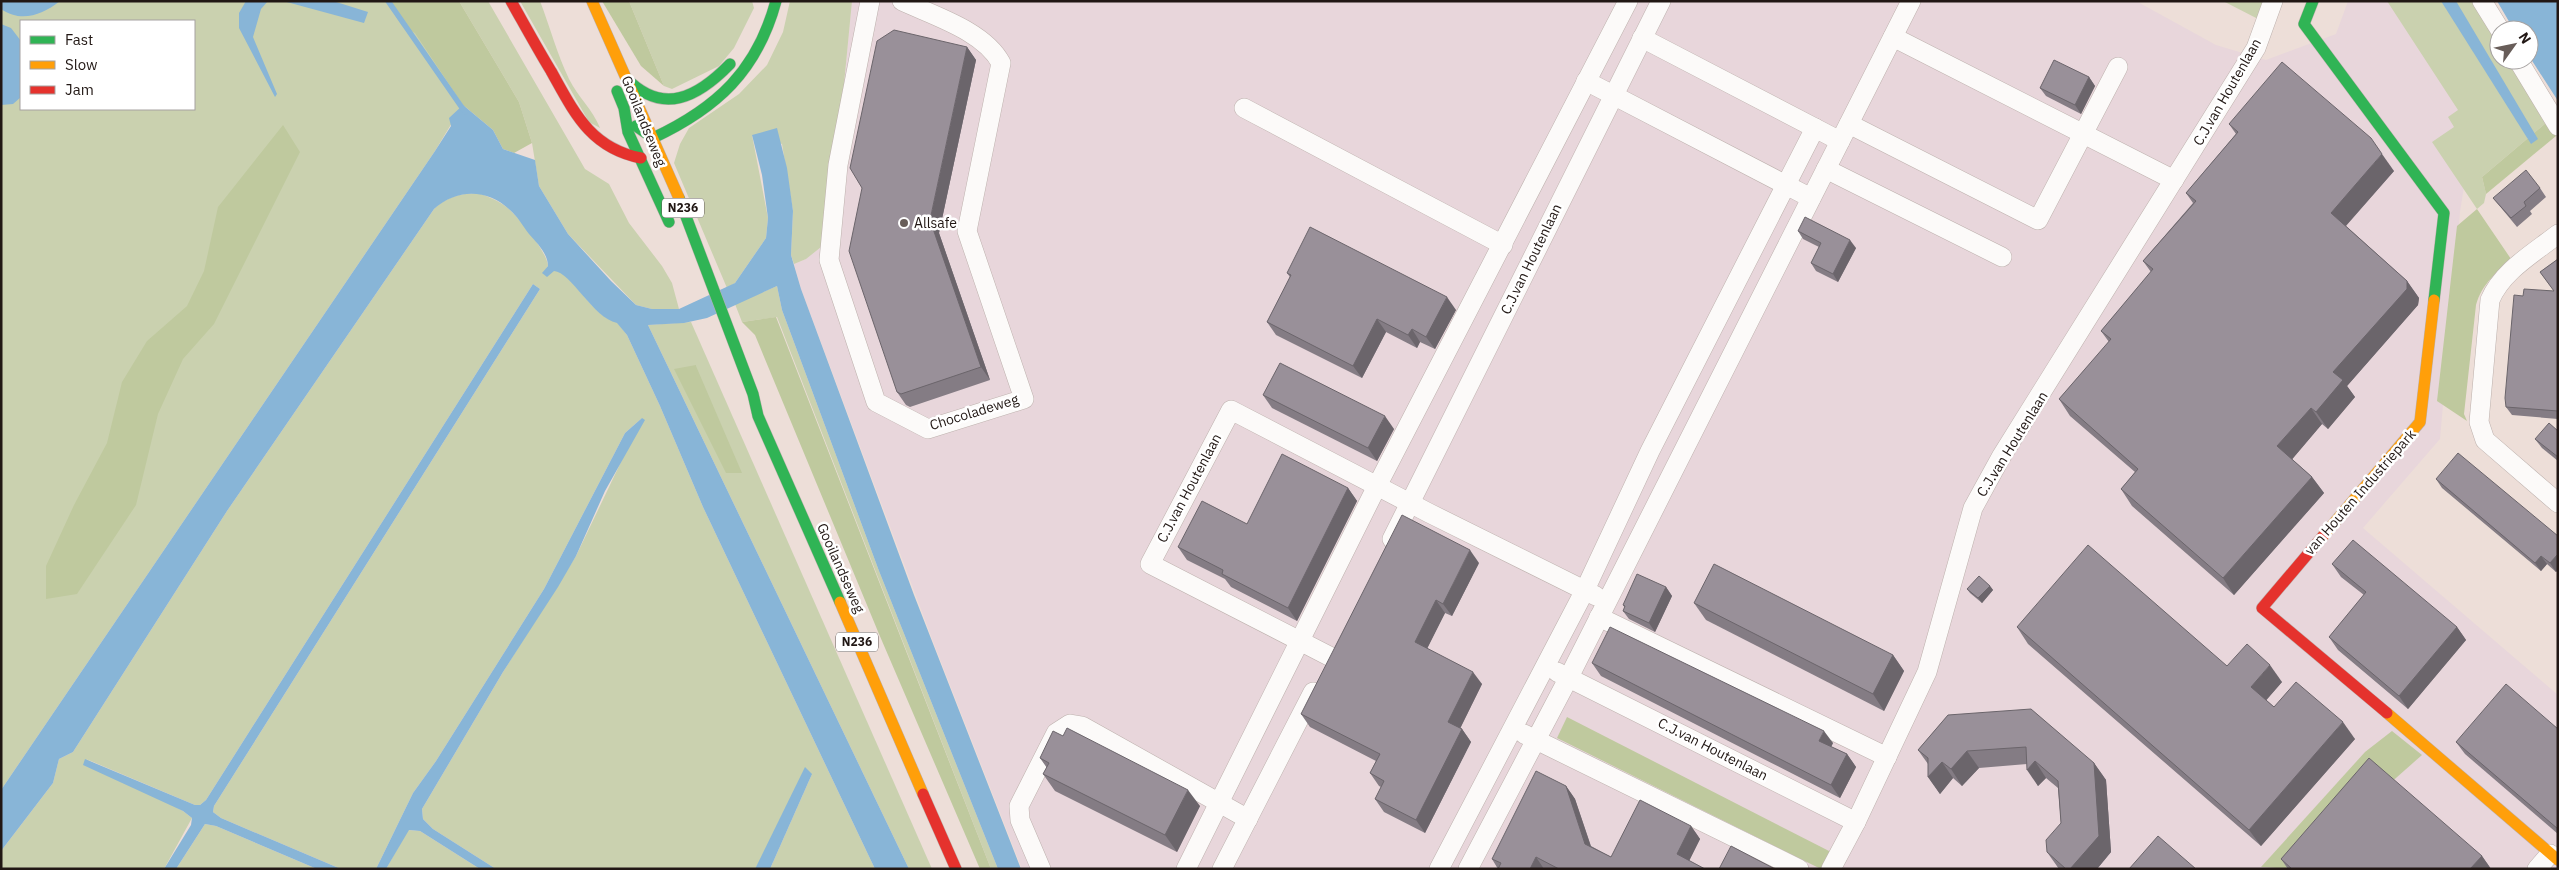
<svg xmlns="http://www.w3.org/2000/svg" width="2559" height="870" font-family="'IBM Plex Sans',sans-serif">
  <rect width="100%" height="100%" fill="#edded8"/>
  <path fill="#e8d6db" d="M852 1H2136L2216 45 2266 60 2336 34 2348 1H2394L2474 122 2460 212 2440 439 2363 528 2558 695V869H1022L934 644 801 289 794 264 806 259 832 208Z"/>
  <g fill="#cad1af" fill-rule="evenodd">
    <path d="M1 1H403L467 98 435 151 1 790ZM21 21H194V109H21Z"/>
    <path d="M459 1H488L585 169 609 184 629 223 662 266 672 283 679 309H652L636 305 568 234 539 186 532 143 519 102Z"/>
    <path d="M520 1H540C550 27 557 54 569 79 578 97 593 110 600 128L589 122Z"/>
    <path d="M629 1H752L754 8 734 48 719 66 672 89 664 86Z"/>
    <path d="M790 1H852L832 208 826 243 806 259 794 264 791 255 793 211 782 144 752 135 768 218 766 238 735 283 727 288 674 163 680 144 689 128 739 94 767 65 783 32Z"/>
    <path d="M2223 1H2268L2260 20Z"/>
    <path d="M2387 1H2476L2499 40V60H2511L2547 122 2482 177 2486 194 2484 203 2477 209 2432 142 2454 127 2448 117 2458 110Z"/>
    <path d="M478 193C489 197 500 201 509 209 519 218 548 253 548 266L543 273C547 272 553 270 558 271 572 275 594 318 617 322L627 335 660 406 703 507 875 869H770L812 774 755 869H496L433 829 423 819 422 809 503 672 576 556 642 418 625 433 544 589 436 761 413 793 376 869H341L221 818 213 812 214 806 540 289 533 284 206 800 200 805H195L86 759 183 811 192 818 164 869H1V851L53 783 59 759 73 752 227 511 434 209C448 196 459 194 478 193Z"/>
    <path d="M777 286 782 310 879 571 998 869H991L777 317 742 322 735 304Z"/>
    <path d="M691 322 932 869H909L648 325Z"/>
    <path d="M205 824 216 826 317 869H176Z"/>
    <path d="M408 830 420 831 480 869H386Z"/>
  </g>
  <g fill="#bfc99e">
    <path d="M386 1H459L519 102 532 143 514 153 503 149 493 130 463 105 415 33 402 26Z"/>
    <path d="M602 1H629L664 86 641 66Z"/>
    <path d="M2547 122 2556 136 2486 194 2482 177Z"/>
    <path d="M283 125 300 152 214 324 183 359 158 414 136 505 77 594 46 599V566L74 505 107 443 122 382 147 341 187 306 204 271 218 207Z"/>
    <path d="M2477 209 2511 259C2495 274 2482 284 2476 305L2464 414 2467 421 2437 401 2457 226Z"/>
    <path d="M776 317 991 869H980L879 634 755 335 742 322Z"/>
    <path d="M696 365V366L742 473H726L674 369Z"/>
    <path d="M1567 717 1831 852 1821 869 1557 738Z"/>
    <path d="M2392 731 2422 755 2293 869 2261 867 2365 752Z"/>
  </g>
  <g fill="#88b5d7">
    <path d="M1 1H60C42 15 21 23 1 9Z"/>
    <path d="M246 1H268L261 9 253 37 277 94 275 97 239 28V13Z"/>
    <path d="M283 1H333L368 12 364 23Z"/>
    <path d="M2441 1H2456L2538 139 2531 144Z"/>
    <path d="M2497 1H2558V101L2529 56V30H2514Z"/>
    <path d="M1 24 11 28 21 41V97L13 104 1 105Z"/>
    <path d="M463 105 493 130 503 149 535 160 539 186 568 234 611 281 636 305 652 309H679L735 283 766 238 768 218 762 175 752 135 777 128 787 168 793 211 791 255 801 289 914 595 1021 869H998L879 571 782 310 777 286 707 318 684 323 648 325 909 869H875L703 507 660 406 627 335 617 323C593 318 571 272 554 271L547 277 542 273 548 266C548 254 537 243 529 234 523 226 517 216 510 210 487 188 456 189 434 209L227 511 73 752 59 759 53 783 1 851V790L435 151 451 126 449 118Z"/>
    <path d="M533 284 540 289 214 806 213 812 221 818 341 869H317L216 826 205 824 176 869H164L191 825 192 818 183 811 83 765 85 759 195 805H200L206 800Z"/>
    <path d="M642 418 645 420 605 491 576 556 558 587 503 672 422 809 423 819 433 829 496 869H480L420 831 409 830 386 869H376L413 793 436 761 544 589 625 433Z"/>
    <path d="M805 767 812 774 770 869H755Z"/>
  </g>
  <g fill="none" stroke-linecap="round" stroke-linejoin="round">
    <path stroke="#88b5d7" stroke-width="5.5" d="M388 1 465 112"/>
    <defs>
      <g id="street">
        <path d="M870 1 838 165 829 260 876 402 928 429 1024 399 967 231 1001 63C984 31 934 16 902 1"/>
        <path d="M2482 1 2500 30"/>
        <path d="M1893 37 2174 180"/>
        <path d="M1642 38 1840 141"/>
        <path d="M2518 60 2558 126"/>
        <path d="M1586 81 1811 198"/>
        <path d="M1244 108 1503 245"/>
        <path d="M1849 124 2038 220 2118 67"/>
        <path d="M1826 169 2002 257"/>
        <path d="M2558 234C2534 253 2502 271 2490 300L2479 422 2485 440 2558 503"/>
        <path d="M1392 539 1661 1"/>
        <path d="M1599 617 1887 757"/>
        <path d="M1331 657 1150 564 1231 410 1429 513 1596 596"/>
        <path d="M1557 672 1856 822"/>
        <path d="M1524 734 1799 869"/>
        <path d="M1041 869 1020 820 1019 806 1056 733 1070 724 1082 726 1248 819"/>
        <path d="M1186 869 1377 486 1628 1"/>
        <path d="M1222 869 1313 692"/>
        <path d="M1439 869 1584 592 1650 451 1815 128"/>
        <path d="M1468 869 1569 677 1911 1"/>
        <path d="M1831 869 1856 822 1927 672 1973 508 2001 457 2256 48 2273 1"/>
        <path d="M2537 869 2550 854"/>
      </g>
      <g id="fast">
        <path d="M2313 1 2304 24 2444 213 2434 300"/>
        <path d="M626 78C663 116 698 97 730 64"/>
        <path d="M617 91 624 108 628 132 669 222"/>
        <path d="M636 126 653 138C717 108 757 71 776 1"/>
        <path d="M679 198 753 394 758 416 840 602"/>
      </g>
      <g id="slow">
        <path d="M592 1 679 198"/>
        <path d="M2323 536 2420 422 2434 300"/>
        <path d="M840 602 923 794"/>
        <path d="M2387 713 2558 860"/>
      </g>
      <g id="jam">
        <path d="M511 1C524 24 537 48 551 71 574 112 590 148 641 158"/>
        <path d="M2323 536 2262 608 2387 713"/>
        <path d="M923 794 956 869"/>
      </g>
    </defs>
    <use href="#street" stroke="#bdb1ad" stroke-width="20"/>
    <use href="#fast" stroke="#bdb1ad" stroke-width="12"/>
    <use href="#slow" stroke="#bdb1ad" stroke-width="12"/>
    <use href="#jam" stroke="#bdb1ad" stroke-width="12"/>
    <use href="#street" stroke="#fcfaf9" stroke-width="19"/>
    <use href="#fast" stroke="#30b455" stroke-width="11"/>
    <use href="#slow" stroke="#ff9f0a" stroke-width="11"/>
    <use href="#jam" stroke="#e5322d" stroke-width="11"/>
  </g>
  <g fill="#847c84">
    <path d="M967 47 976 60 939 233 990 380 910 407 906 405 897 392Z"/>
    <path d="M2089 77 2095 86 2081 114 2046 96 2040 88Z"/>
    <path d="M2229 124 2394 171 2346 226 2407 281 2419 298 2418 305 2347 386 2355 397 2328 429 2322 424 2292 459 2312 477 2324 493 2234 595 2132 506 2121 489 2135 472 2070 416 2059 399 2109 342 2101 331 2151 272 2143 261 2193 203 2186 193 2236 134Z"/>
    <path d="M2540 188 2546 197 2530 211 2532 214 2517 227 2493 198Z"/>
    <path d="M1798 231 1856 248 1838 282 1816 271 1811 263 1819 247 1803 239Z"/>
    <path d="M2558 259V419L2512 415 2506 407 2523 296 2554 291 2540 272Z"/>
    <path d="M1287 273 1456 310 1435 349 1420 342 1417 348 1386 332 1362 378 1276 335 1267 322 1290 277Z"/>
    <path d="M1263 395 1394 429 1377 461 1272 408Z"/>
    <path d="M2558 431V461L2542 448 2535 439Z"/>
    <path d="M2436 479 2558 536V570L2556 572 2547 564 2541 571 2442 488Z"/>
    <path d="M1348 488 1357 501 1297 621 1231 587 1225 579 1187 560 1178 547 1247 524Z"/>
    <path d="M1479 563 1452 616 1445 613 1427 648 1482 684 1460 728 1462 729 1471 742 1425 833 1384 812 1375 799 1381 787 1379 786 1370 773 1376 761 1310 727 1301 714Z"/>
    <path d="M2332 564 2457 627 2466 640 2408 709 2338 650 2329 637 2364 595 2341 577Z"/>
    <path d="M1990 586 1993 590 1982 603 1970 593 1967 589Z"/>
    <path d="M1666 587 1672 596 1655 632 1629 619 1623 611 1625 608 1623 605Z"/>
    <path d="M1694 603 1893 655 1904 671 1884 711 1706 620Z"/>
    <path d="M2017 627 2227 666 2282 682 2266 700 2274 707 2355 739 2261 846 2028 644Z"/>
    <path d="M1592 663 1833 743 1831 747 1847 754 1856 767 1840 798 1601 676Z"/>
    <path d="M1948 715 2094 763 2106 780 2111 852 2097 869H2059L2047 852 2061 823 2058 788 2046 778 2038 786 2027 764 1979 768 1962 786 1953 778 1940 794 1928 777V764L1918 750Z"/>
    <path d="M2558 729V834L2465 754 2456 742Z"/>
    <path d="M1040 758 1200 806 1177 852 1055 791 1043 774 1047 768Z"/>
    <path d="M1566 786 1575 799 1591 846 1611 857 1691 826 1700 839 1689 861 1705 869H1498L1492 859Z"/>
    <path d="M2482 856 2491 869H2288L2281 859Z"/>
  </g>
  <g fill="#6b656b">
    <path d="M967 47 976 60 939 233 990 380 981 367 930 220Z"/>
    <path d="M2089 77 2095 86 2081 114 2075 105Z"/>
    <path d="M2382 154 2394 171 2342 230 2331 213Z"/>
    <path d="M1850 240 1856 248 1838 282 1833 274Z"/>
    <path d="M2407 281 2419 298 2418 305 2347 386 2355 397 2328 429 2316 412 2333 372Z"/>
    <path d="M1447 297 1456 310 1435 349 1426 337Z"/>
    <path d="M1377 319 1386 332 1362 378 1353 366Z"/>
    <path d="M1412 329 1420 342 1417 348 1408 335Z"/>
    <path d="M2311 408 2322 424 2289 463 2277 446Z"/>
    <path d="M1385 416 1394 429 1377 461 1368 448Z"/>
    <path d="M2312 477 2324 493 2234 595 2223 578Z"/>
    <path d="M1348 488 1357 501 1297 621 1288 608Z"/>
    <path d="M1470 550 1479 563 1452 616 1443 604Z"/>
    <path d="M2558 554V570L2556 572 2550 563Z"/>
    <path d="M2541 556 2547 564 2541 571 2535 563Z"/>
    <path d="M1990 586 1993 590 1982 603 1978 598Z"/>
    <path d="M1666 587 1672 596 1655 632 1649 623Z"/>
    <path d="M1436 600 1445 613 1424 655 1415 642Z"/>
    <path d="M2457 627 2466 640 2408 709 2399 696Z"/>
    <path d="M1893 655 1904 671 1884 711 1873 694Z"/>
    <path d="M2270 665 2282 682 2263 704 2251 687Z"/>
    <path d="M1473 672 1482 684 1457 735 1448 722Z"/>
    <path d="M2343 722 2355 739 2261 846 2249 830Z"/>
    <path d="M1462 729 1471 742 1425 833 1416 820Z"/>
    <path d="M1824 731 1833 743 1828 753 1819 741Z"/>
    <path d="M1967 751 1979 768 1962 786 1951 769Z"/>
    <path d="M1847 754 1856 767 1840 798 1831 785Z"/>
    <path d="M2035 761 2046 778 2038 786 2027 770Z"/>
    <path d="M1942 762 1953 778 1940 794 1928 777Z"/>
    <path d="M2094 763 2106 780 2111 852 2097 869H2070Z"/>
    <path d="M1566 786 1575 799 1594 856 1585 844Z"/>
    <path d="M1188 790 1200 806 1177 852 1165 835Z"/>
    <path d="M1691 826 1700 839 1686 867 1677 854Z"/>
    <path d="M2482 856 2491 869H2470Z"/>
    <path d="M1536 857 1544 869H1530Z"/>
  </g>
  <g fill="#999099" stroke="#6b656b">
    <path d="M894 30 967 47 930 220 981 367 901 394 897 392 849 251 862 188 850 168 877 41Z"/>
    <path d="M2054 60 2089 77 2075 105 2040 88Z"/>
    <path d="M2282 62 2371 138 2382 154 2331 213 2407 281V289L2333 372 2343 380 2316 412 2311 408 2277 446 2312 477 2223 578 2121 489 2138 469 2059 399 2111 339 2101 331 2153 269 2143 261 2196 201 2186 193 2238 132 2229 124Z"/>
    <path d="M2526 170 2540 188 2524 202 2526 206 2511 218 2493 198Z"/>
    <path d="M1805 217 1850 240 1833 274 1811 263 1821 243 1798 231Z"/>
    <path d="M1310 227 1447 297 1426 337 1412 329 1408 335 1377 319 1353 366 1267 322 1291 275 1287 273Z"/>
    <path d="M2558 259V411L2506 407 2505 398 2514 295 2523 296 2524 289 2554 291 2540 272Z"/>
    <path d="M1280 363 1385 416 1368 448 1263 395Z"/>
    <path d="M2549 423 2558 431V457L2535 439Z"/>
    <path d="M2458 453 2558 536V554L2550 563 2541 556 2535 563 2436 479Z"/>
    <path d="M1282 454 1348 488 1288 608 1222 574 1223 570 1178 547 1202 501 1247 524Z"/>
    <path d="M1402 515 1470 550 1443 604 1436 600 1415 642 1473 672 1448 722 1462 729 1416 820 1375 799 1384 781 1370 773 1380 754 1301 714Z"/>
    <path d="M2353 540 2457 627 2399 696 2329 637 2366 592 2332 564Z"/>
    <path d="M2088 545 2227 666 2247 644 2270 665 2251 687 2274 707 2296 682 2343 722 2249 830 2017 627Z"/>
    <path d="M1714 564 1893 655 1873 694 1694 603Z"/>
    <path d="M1637 574 1666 587 1649 623 1623 611 1625 606 1623 605Z"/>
    <path d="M1979 576 1990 586 1978 598 1967 589Z"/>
    <path d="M1610 627 1824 731 1819 741 1847 754 1831 785 1592 663Z"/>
    <path d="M2506 684 2558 729V829L2456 742Z"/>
    <path d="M2031 709 2094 763 2099 836 2070 869H2066L2047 852 2046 840 2061 823 2058 781 2035 761 2027 770 2026 747 1967 751 1951 769 1942 762 1928 777V758L1918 750 1948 715Z"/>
    <path d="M1067 728 1188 790 1165 835 1043 774 1049 763 1040 758 1053 731 1063 736Z"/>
    <path d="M2369 758 2482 856 2470 869H2292L2281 859Z"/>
    <path d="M1536 771 1566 786 1585 844 1611 857 1640 800 1691 826 1677 854 1705 869H1559L1536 857 1530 869H1498L1501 863 1492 859Z"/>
    <path d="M2158 836 2196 869H2129Z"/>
    <path d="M1731 846 1775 869H1719Z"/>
  </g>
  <circle fill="#685d59" stroke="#fff" stroke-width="2" cx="904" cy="223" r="5"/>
  <g text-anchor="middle" stroke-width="5" stroke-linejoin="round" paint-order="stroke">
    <g fill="#fff" stroke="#645d5a" stroke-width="1">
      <rect x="662" y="198.5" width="42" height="19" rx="4"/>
      <rect x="836" y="632.5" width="42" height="19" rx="4"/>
    </g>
    <g font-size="12" font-weight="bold" fill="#211714">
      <text x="683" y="212">N236</text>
      <text x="857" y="646">N236</text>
    </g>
    <g font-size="14" fill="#211714" stroke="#fff">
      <text transform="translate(2227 92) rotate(-60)" y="5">C.J.van Houtenlaan</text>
      <text transform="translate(644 121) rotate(68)" y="5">Gooilandseweg</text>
      <text transform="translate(1531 259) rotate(-64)" y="5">C.J.van Houtenlaan</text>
      <text transform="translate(974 412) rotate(-17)" y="5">Chocoladeweg</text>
      <text transform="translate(2012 444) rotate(-58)" y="5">C.J.van Houtenlaan</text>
      <text transform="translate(1189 488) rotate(-62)" y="5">C.J.van Houtenlaan</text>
      <text transform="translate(2360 492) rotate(-49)" y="5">van Houten Industriepark</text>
      <text transform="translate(841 568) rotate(66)" y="5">Gooilandseweg</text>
      <text transform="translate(1713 749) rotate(27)" y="5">C.J.van Houtenlaan</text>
    </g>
    <g font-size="14" fill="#211714" stroke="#fff" text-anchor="start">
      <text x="914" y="228">Allsafe</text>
    </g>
  </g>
  <rect width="2559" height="870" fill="none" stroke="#211714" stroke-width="5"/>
  <rect x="20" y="20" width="175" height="90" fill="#ffffff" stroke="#a6a2a1"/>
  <rect x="30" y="36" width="25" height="8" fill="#30b455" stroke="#a6a2a1"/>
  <text x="65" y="45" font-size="15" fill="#211714">Fast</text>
  <rect x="30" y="61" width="25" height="8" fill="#ff9f0a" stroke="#a6a2a1"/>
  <text x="65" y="70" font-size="15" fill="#211714">Slow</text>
  <rect x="30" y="86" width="25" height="8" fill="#e5322d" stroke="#a6a2a1"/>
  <text x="65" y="95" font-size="15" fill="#211714">Jam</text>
  <g transform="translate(2514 45) rotate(57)"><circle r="24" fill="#ffffff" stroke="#a6a2a1"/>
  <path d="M0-4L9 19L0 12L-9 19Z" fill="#685d59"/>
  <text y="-8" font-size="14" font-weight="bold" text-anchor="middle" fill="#211714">N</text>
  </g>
</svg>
